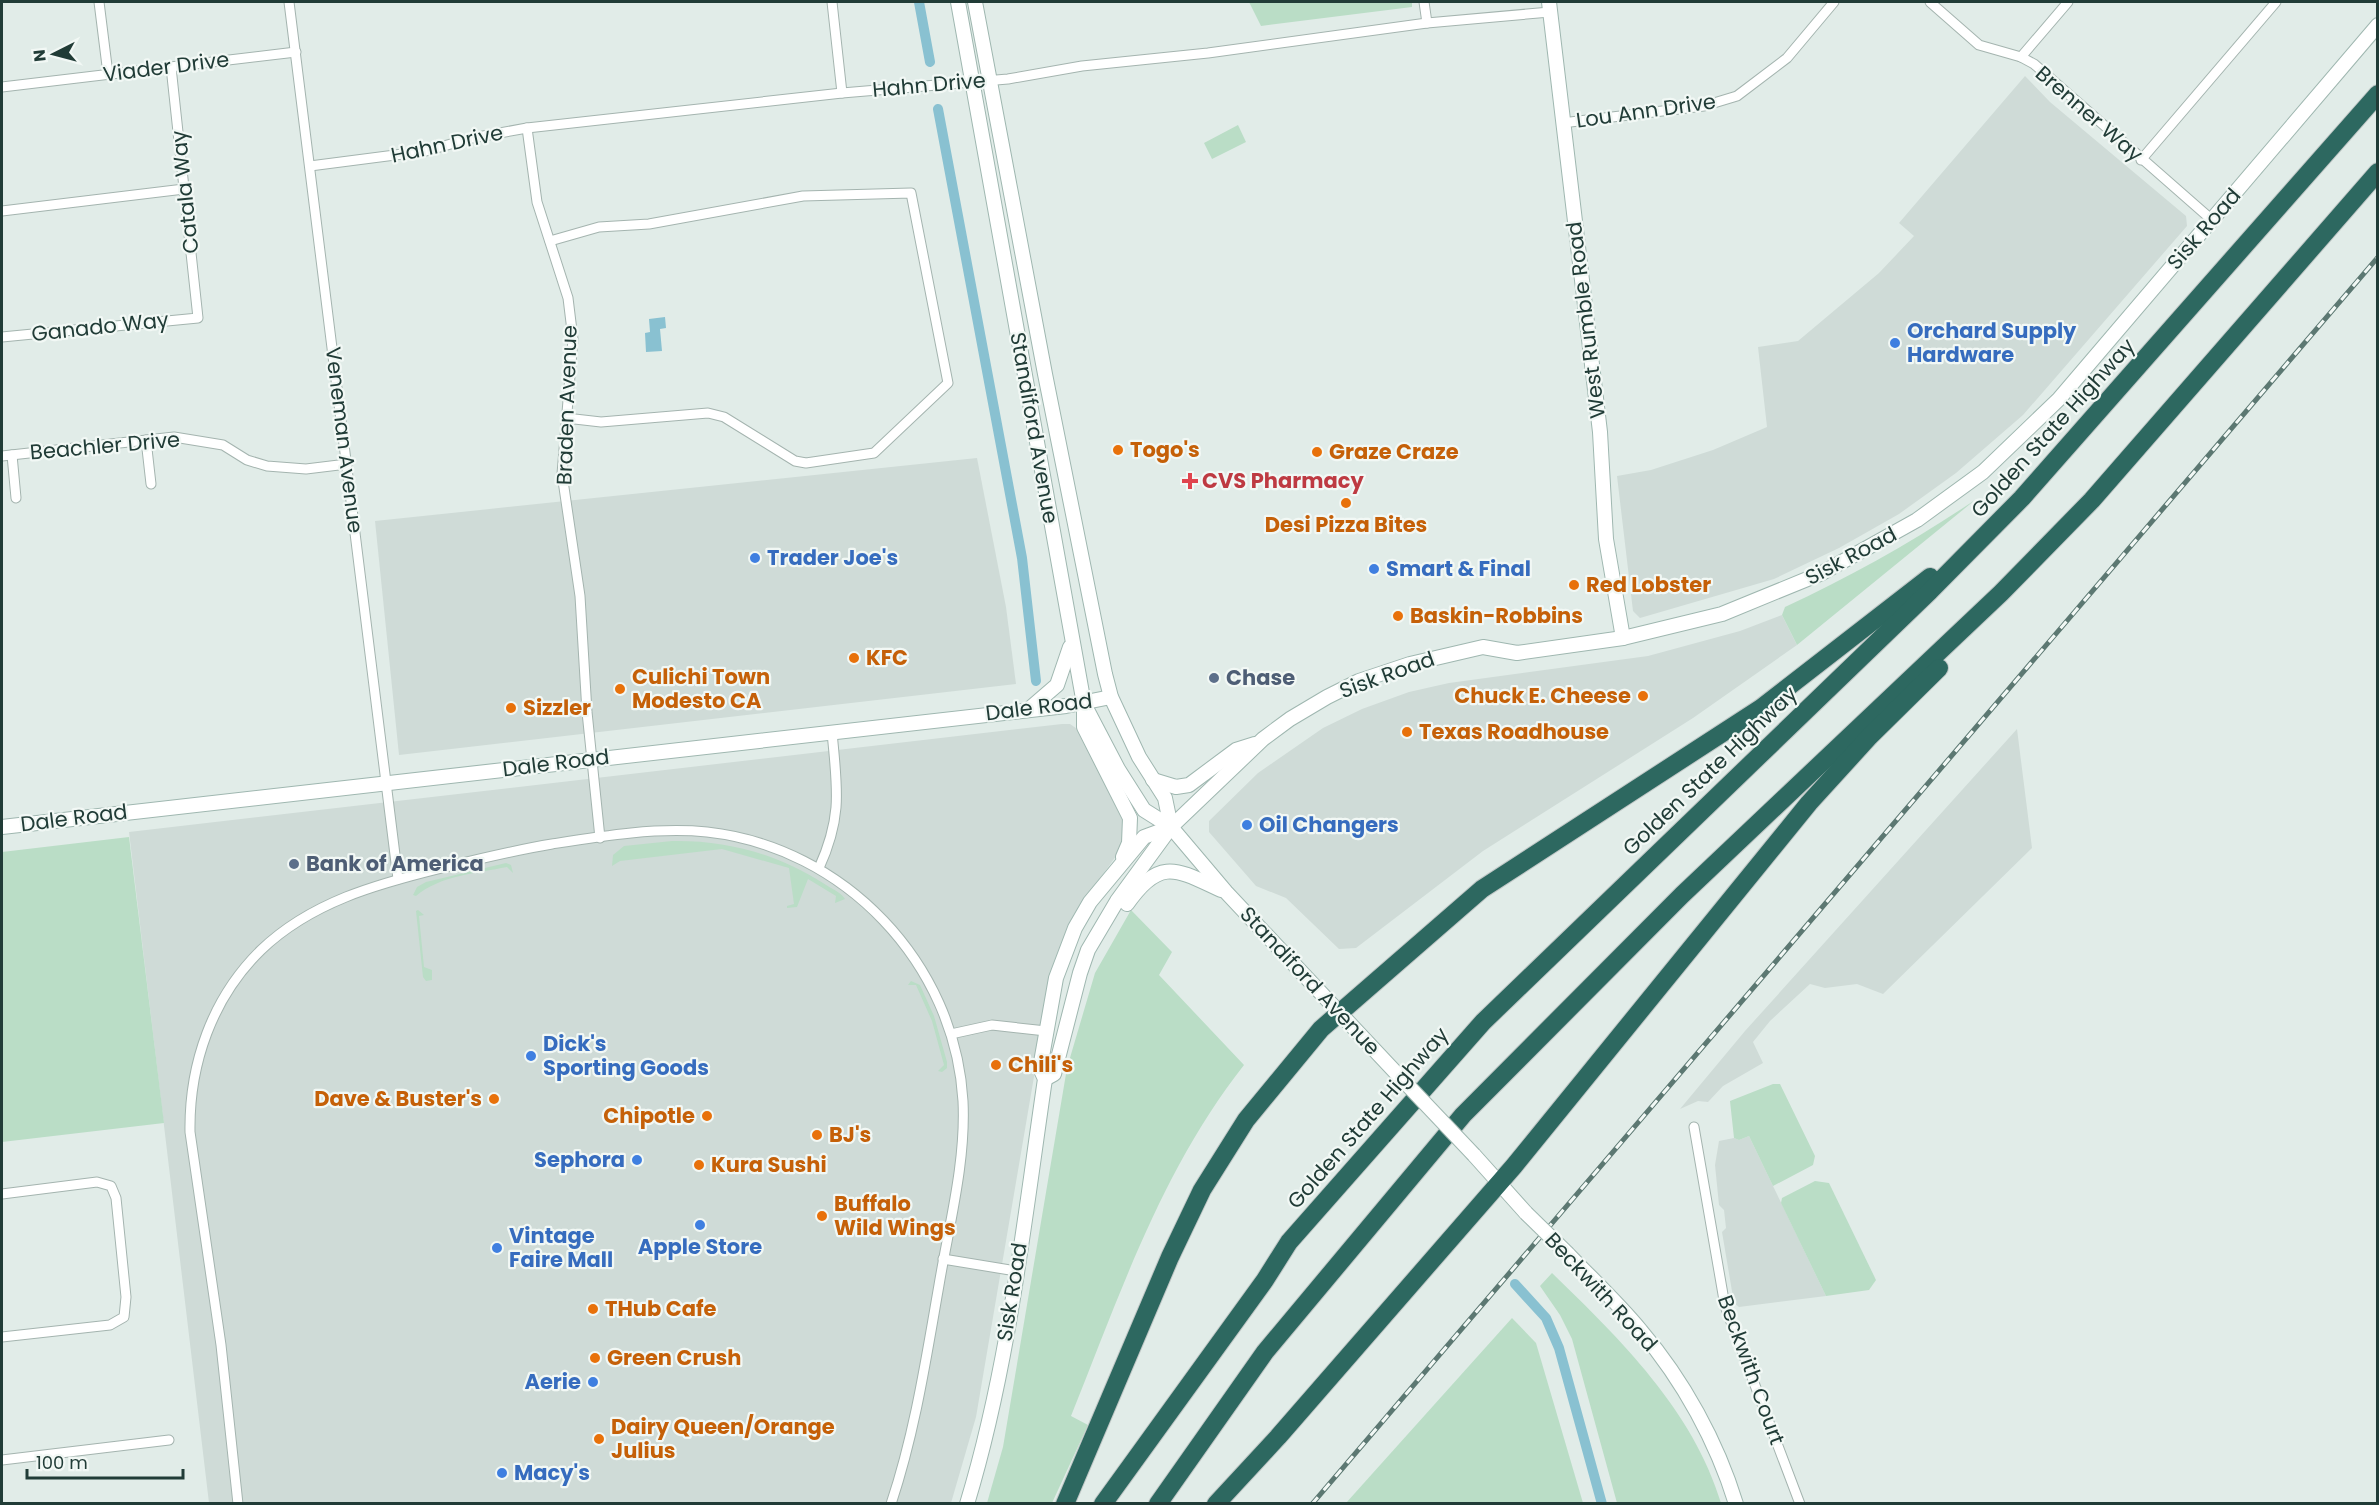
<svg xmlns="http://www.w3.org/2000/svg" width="2379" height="1505" font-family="Poppins,sans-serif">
  <rect width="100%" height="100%" fill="#e1ece8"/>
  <g fill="#cfdbd7">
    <path d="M2025 76 2050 102 2186 216 2187 226 2023 415 1956 473 1899 514 1839 548 1774 579 1640 618 1633 611 1617 476 1651 470 1713 450 1767 427 1758 347 1798 341 1879 273 1914 236 1899 223Z"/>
    <path d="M977 458 1006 607 1016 684 399 755 375 521Z"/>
    <path d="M1782 615 1797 645 1693 718 1483 851 1356 948 1339 949 1286 898 1256 886 1209 832V821L1258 773 1323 728 1362 709 1409 692 1449 683 1648 656 1740 631Z"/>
    <path d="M1062 724H1070L1080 731 1127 828 1119 852 1074 914 1052 971 976 1417 951 1503H209L129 832Z"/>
    <path d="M2017 729 2032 848 1883 994 1857 984 1825 988 1810 984 1770 1021 1753 1042 1763 1063 1723 1086 1708 1102 1698 1101 1680 1109 1745 1031Z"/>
    <path d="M1749 1136 1826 1296 1739 1307 1734 1303 1722 1232 1726 1228 1724 1210 1719 1205 1715 1165 1719 1141 1734 1138 1739 1140Z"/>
  </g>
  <g fill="#baddc6">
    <path d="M1249 2H1412V7L1261 26Z"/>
    <path d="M1238 125 1246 142 1212 159 1204 143Z"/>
    <path d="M1975 500 1797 645 1782 615 1785 607C1852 576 1914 541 1975 500Z"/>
    <path d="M129 837 164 1123 2 1142V852Z"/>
    <path d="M672 841C727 840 777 854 823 883 830 888 841 892 845 899L835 903 836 896 808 879 797 907 787 908V906L794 904 789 868 722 849 620 861 612 866 613 855 624 846Z"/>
    <path d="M506 863 511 865 513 873 507 867C477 873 439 876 416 896L413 895 417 887 426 882Z"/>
    <path d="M418 910 424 915 419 916 424 967 432 970V980L426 981 423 977 416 911Z"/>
    <path d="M1131 910 1172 952 1159 975 1244 1065C1162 1169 1120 1294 1071 1416L1088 1425 1052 1503H987L1003 1447 1067 1068 1095 973Z"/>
    <path d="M911 981 920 985 934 1016 947 1062V1068L942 1072 938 1071 944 1065 932 1021 916 985H908Z"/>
    <path d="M1773 1084H1780L1815 1156 1813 1165 1773 1186 1749 1136 1739 1140 1734 1138 1730 1101Z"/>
    <path d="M1815 1181 1829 1183 1876 1280 1869 1290 1826 1296 1781 1203 1782 1198Z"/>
    <path d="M1552 1273C1620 1339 1693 1410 1721 1503H1617L1572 1339 1560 1315 1540 1286Z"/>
    <path d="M1512 1318 1536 1343 1583 1503H1346Z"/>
  </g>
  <path fill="#89c1d1" d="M665 317 666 328 660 329 662 351 646 352 645 333 650 332 649 319Z"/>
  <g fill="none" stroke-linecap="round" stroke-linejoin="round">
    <g stroke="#89c1d1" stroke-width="10">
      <path d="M919 2 930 62"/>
      <path d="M938 109 1022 558 1036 681"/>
      <path d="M1515 1284 1546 1318 1559 1348 1602 1504"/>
    </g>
    <defs>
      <g id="street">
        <path d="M99 2 108 74"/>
        <path d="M289 2 398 879"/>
        <path d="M832 2 842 93"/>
        <path d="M1424 2 1427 23"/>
        <path d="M1930 2 1979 45 2021 57 2034 64 2212 220"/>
        <path d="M2021 57 2068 2"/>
        <path d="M2 87 296 52"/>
        <path d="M1562 123 1704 106 1737 96 1787 58 1834 2"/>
        <path d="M527 128 537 202 568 298 573 339 562 474 580 596 587 712 600 838"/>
        <path d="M2141 160 2276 2"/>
        <path d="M310 166 426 151 472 138 527 128 842 93 1008 79 1082 66 1208 53 1427 23 1550 12"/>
        <path d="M2 211 184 189"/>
        <path d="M550 241 599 227 649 224 803 196 911 193 948 383 874 453 806 463 795 461 724 417 708 413 601 422 566 418"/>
        <path d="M2 337 198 318 171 67"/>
        <path d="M146 440 151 484"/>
        <path d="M12 455 16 498"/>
        <path d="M2 456 174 437 223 445 247 460 267 466 306 469 347 464"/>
        <path d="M819 868C843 815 837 788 832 732"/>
        <path d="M951 1034 992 1025 1046 1031"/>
        <path d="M1694 1127 1725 1306 1800 1504"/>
        <path d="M2 1194 97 1182 111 1186 116 1198 126 1297 124 1317 110 1325 2 1337"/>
        <path d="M943 1259 1016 1271"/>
        <path d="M2 1460 169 1440"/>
        <path d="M238 1504 221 1345 190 1132C189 1064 212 998 261 950 311 902 377 884 442 868 479 859 515 850 552 844 602 836 656 827 707 832 844 847 955 963 963 1101 966 1162 949 1225 939 1285 926 1359 915 1432 891 1504"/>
      </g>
      <g id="secondary">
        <path d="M958 2 1084 704 1118 769 1144 810 1171 827 1226 892 1399 1076"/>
        <path d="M975 2 1045 374 1105 674 1111 697 1139 757 1165 798 1171 827"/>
        <path d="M1549 2 1600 432 1606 539 1623 638"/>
        <path d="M1084 706V727L1130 818 1129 843 1123 857"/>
        <path d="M1028 710 1057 685 1070 647"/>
        <path d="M1153 780 1176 787 1189 785 1236 750 1255 744"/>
        <path d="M2 827 1066 706 1111 697"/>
        <path d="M1127 904C1160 857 1176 869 1221 890"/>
        <path d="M1045 1079 1054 1074 1080 973 1088 950 1117 901 1171 827 1263 739 1290 719 1327 697 1359 681 1410 664 1483 647 1517 653 1623 638 1722 614 1822 573 1917 520 1983 472 2059 399 2378 25"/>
        <path d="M1474 1155 1526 1213"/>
        <path d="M1568 1254C1593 1280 1619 1304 1641 1331 1683 1380 1717 1442 1736 1504"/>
        <path d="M967 1504C1009 1366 1024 1221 1045 1079L1040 1068 1056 978 1075 928 1090 902 1144 837 1171 827"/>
      </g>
      <g id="highway">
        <path d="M1065 1504 1170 1257 1202 1190 1246 1120 1321 1029 1482 889 1761 708 1930 577"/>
        <path d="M1103 1504 1265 1280 1289 1242 1483 1022 1930 591 2022 498 2378 94"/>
        <path d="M1158 1504 1265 1352 1463 1115 1682 895 2001 593 2092 500 2378 172"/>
        <path d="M1216 1504 1278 1437 1514 1166 1809 803 1870 736 1939 668"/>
      </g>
    </defs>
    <use href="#street" stroke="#a4b4af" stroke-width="11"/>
    <use href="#secondary" stroke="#9fb7b0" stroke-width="16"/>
    <use href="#highway" stroke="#c1c8c7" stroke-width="20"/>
    <use href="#street" stroke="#fff" stroke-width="9"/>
    <use href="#secondary" stroke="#fff" stroke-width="14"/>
    <use href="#highway" stroke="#2d6860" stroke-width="18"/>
    <defs>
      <path id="rail" d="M1312 1504 2378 257"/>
    </defs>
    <use href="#rail" stroke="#5c7872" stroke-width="5"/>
    <use href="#rail" stroke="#f2f8f5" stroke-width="3" stroke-dasharray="9" stroke-linecap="butt"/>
    <defs>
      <g id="secondary-bridge">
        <path d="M1399 1076 1474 1155"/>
        <path d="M1526 1213 1568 1254"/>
      </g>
    </defs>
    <use href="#secondary-bridge" stroke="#9fb7b0" stroke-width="16" stroke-linecap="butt"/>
    <use href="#secondary-bridge" stroke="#fff" stroke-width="14"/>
  </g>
  <g fill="#3f7fe0" stroke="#f2f8f5" stroke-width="2">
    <circle cx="1895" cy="343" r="6"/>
    <circle cx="755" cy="558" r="6"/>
    <circle cx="1374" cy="569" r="6"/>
    <circle cx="1247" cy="825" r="6"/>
    <circle cx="531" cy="1056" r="6"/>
    <circle cx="637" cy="1160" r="6"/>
    <circle cx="700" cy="1225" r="6"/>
    <circle cx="497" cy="1248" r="6"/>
    <circle cx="593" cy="1382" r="6"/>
    <circle cx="502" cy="1473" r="6"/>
  </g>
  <g fill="#e8710a" stroke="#f2f8f5" stroke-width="2">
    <circle cx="1118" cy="450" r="6"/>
    <circle cx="1317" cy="452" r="6"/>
    <circle cx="1346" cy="503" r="6"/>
    <circle cx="1574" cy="585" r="6"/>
    <circle cx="1398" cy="616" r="6"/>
    <circle cx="854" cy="658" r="6"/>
    <circle cx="620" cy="689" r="6"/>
    <circle cx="1643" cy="696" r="6"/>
    <circle cx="511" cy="708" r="6"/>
    <circle cx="1407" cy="732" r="6"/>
    <circle cx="996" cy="1065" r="6"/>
    <circle cx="494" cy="1099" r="6"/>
    <circle cx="707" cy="1116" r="6"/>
    <circle cx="817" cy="1135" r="6"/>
    <circle cx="699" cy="1165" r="6"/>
    <circle cx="822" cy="1216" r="6"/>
    <circle cx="593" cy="1309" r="6"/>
    <circle cx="595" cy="1358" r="6"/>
    <circle cx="599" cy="1439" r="6"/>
  </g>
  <path fill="#e0444e" stroke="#f2f8f5" stroke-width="2" d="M1187 472h6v6h6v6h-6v6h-6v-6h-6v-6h6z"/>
  <g fill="#5c6f8a" stroke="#f2f8f5" stroke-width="2">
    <circle cx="1214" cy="678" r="6"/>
    <circle cx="294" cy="864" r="6"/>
  </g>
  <g text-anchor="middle" stroke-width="4.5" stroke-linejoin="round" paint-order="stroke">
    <g font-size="21" fill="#213c37" stroke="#f2f8f5">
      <text transform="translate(166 67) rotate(-7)" y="7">Viader Drive</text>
      <text transform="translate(929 85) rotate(-5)" y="7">Hahn Drive</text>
      <text transform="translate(1646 111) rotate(-8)" y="7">Lou Ann Drive</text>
      <text transform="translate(2089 114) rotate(41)" y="7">Brenner Way</text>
      <text transform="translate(447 144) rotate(-12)" y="7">Hahn Drive</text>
      <text transform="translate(185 192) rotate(-96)" y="7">Catala Way</text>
      <text transform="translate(2204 229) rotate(-49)" y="7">Sisk Road</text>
      <text transform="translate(1586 320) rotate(-97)" y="7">West Rumble Road</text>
      <text transform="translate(100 327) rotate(-6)" y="7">Ganado Way</text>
      <text transform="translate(567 405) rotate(-88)" y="7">Braden Avenue</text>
      <text transform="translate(1034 428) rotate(80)" y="7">Standiford Avenue</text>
      <text transform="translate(2053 428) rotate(-48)" y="7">Golden State Highway</text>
      <text transform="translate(344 440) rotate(83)" y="7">Veneman Avenue</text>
      <text transform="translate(105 446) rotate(-5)" y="7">Beachler Drive</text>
      <text transform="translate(1851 556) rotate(-28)" y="7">Sisk Road</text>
      <text transform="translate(1387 675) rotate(-20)" y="7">Sisk Road</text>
      <text transform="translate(1039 707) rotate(-7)" y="7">Dale Road</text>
      <text transform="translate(556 763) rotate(-7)" y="7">Dale Road</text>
      <text transform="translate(1710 771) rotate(-44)" y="7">Golden State Highway</text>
      <text transform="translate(74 818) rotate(-7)" y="7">Dale Road</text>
      <text transform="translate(1310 981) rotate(47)" y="7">Standiford Avenue</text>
      <text transform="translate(1368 1118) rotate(-49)" y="7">Golden State Highway</text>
      <text transform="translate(1012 1292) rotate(-81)" y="7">Sisk Road</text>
      <text transform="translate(1601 1292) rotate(47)" y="7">Beckwith Road</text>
      <text transform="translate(1751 1370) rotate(70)" y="7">Beckwith Court</text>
    </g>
    <g font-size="21" font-weight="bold" fill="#366cbe" stroke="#f2f8f5" text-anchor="start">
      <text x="1907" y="338">Orchard Supply<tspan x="1907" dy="24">Hardware</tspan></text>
      <text x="767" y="565">Trader Joe's</text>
      <text x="1386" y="576">Smart &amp; Final</text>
      <text x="1259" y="832">Oil Changers</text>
      <text x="543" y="1051">Dick's<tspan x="543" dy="24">Sporting Goods</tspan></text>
      <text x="625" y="1167" text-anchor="end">Sephora</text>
      <text x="509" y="1243">Vintage<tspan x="509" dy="24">Faire Mall</tspan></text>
      <text x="700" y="1254" text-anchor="middle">Apple Store</text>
      <text x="581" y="1389" text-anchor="end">Aerie</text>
      <text x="514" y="1480">Macy's</text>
    </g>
    <g font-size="21" font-weight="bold" fill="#c56008" stroke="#f2f8f5" text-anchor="start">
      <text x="1130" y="457">Togo's</text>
      <text x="1329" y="459">Graze Craze</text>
      <text x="1346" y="532" text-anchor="middle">Desi Pizza Bites</text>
      <text x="1586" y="592">Red Lobster</text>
      <text x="1410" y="623">Baskin-Robbins</text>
      <text x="866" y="665">KFC</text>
      <text x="632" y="684">Culichi Town<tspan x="632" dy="24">Modesto CA</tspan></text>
      <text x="1631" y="703" text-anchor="end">Chuck E. Cheese</text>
      <text x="523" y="715">Sizzler</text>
      <text x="1419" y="739">Texas Roadhouse</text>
      <text x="1008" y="1072">Chili's</text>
      <text x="482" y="1106" text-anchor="end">Dave &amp; Buster's</text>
      <text x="695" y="1123" text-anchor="end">Chipotle</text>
      <text x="829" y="1142">BJ's</text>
      <text x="711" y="1172">Kura Sushi</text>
      <text x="834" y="1211">Buffalo<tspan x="834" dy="24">Wild Wings</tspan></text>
      <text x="605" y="1316">THub Cafe</text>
      <text x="607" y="1365">Green Crush</text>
      <text x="611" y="1434">Dairy Queen/Orange<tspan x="611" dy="24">Julius</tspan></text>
    </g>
    <g font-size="21" font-weight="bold" fill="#be3a42" stroke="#f2f8f5" text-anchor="start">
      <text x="1202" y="488">CVS Pharmacy</text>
    </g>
    <g font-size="21" font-weight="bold" fill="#4e5e75" stroke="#f2f8f5" text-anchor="start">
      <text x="1226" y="685">Chase</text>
      <text x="306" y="871">Bank of America</text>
    </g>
  </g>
  <rect width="2379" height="1505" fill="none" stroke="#213c37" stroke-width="6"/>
  <g transform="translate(54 54) rotate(264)" stroke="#f2f8f5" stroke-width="4.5" paint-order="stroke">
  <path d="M0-4.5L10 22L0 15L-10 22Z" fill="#213c37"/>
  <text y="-9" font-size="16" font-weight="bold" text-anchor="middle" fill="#213c37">N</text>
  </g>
  <path d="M27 1469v9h156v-9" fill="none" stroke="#213c37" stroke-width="3"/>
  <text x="36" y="1469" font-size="18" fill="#213c37" stroke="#f2f8f5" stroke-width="4.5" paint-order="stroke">100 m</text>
</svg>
